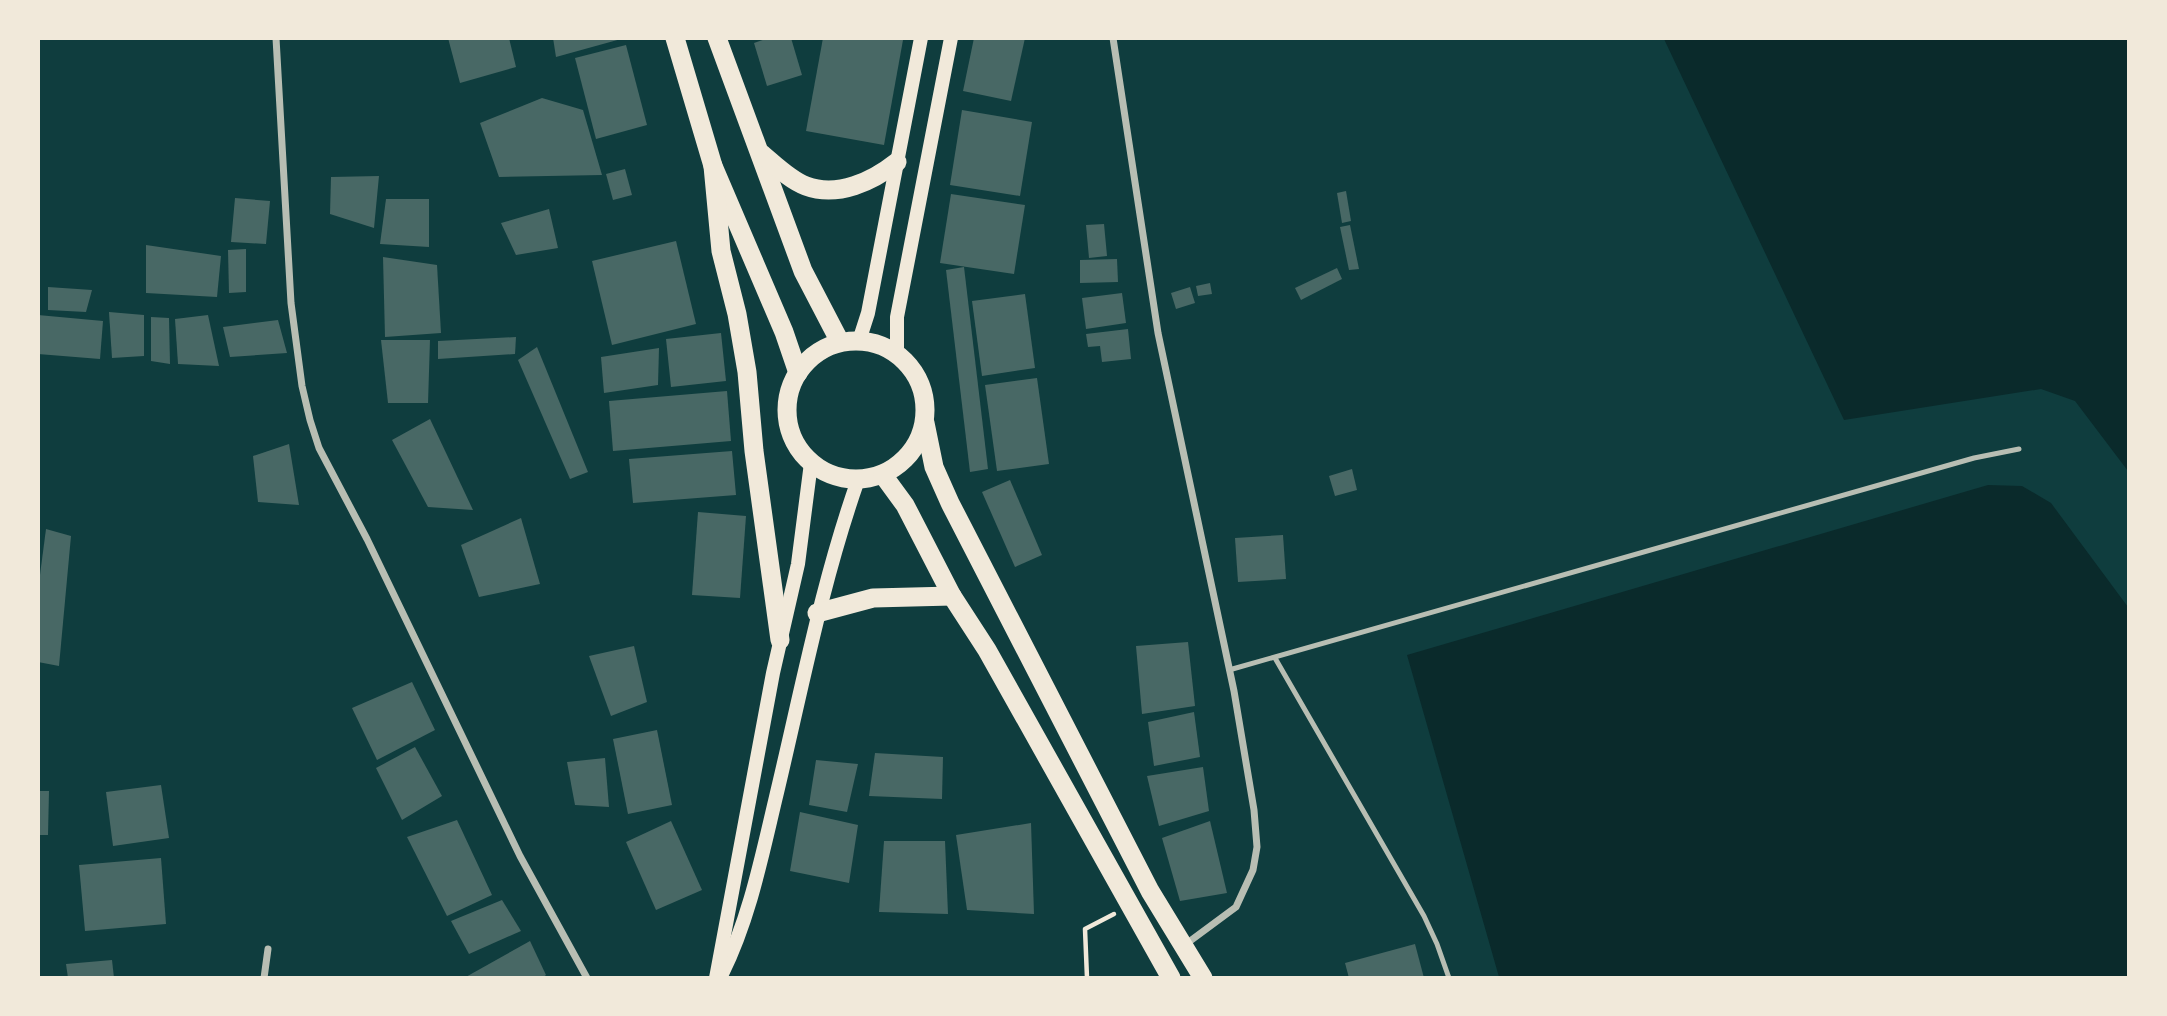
<svg xmlns="http://www.w3.org/2000/svg" width="2167" height="1016" font-family="Ubuntu,sans-serif">
  <rect width="100%" height="100%" fill="#0f3d3e"/>
  <g fill="#0a2a2b">
    <path d="M1664 39H2128V471L2075 401 2041 389 1844 420Z"/>
    <path d="M1988 485 2022 486 2051 503 2128 607V977H1499L1407 655Z"/>
  </g>
  <g fill="#486865">
    <path d="M448 38H509L516 67 460 83Z"/>
    <path d="M553 38H621V39L556 57Z"/>
    <path d="M768 38H791L802 75 767 86 754 43Z"/>
    <path d="M823 38 903 40 884 145 806 131Z"/>
    <path d="M974 38H1025L1011 101 963 91Z"/>
    <path d="M626 45 647 125 596 139 575 58Z"/>
    <path d="M542 98 583 110 602 175 499 177 480 123Z"/>
    <path d="M962 110 1032 122 1020 196 950 185Z"/>
    <path d="M625 169 632 195 613 200 606 174Z"/>
    <path d="M379 176 374 228 330 214 331 177Z"/>
    <path d="M1346 191 1351 221 1342 223 1337 193Z"/>
    <path d="M951 194 1025 205 1014 274 940 263Z"/>
    <path d="M235 198 270 201 266 244 231 242Z"/>
    <path d="M386 199H429V247L380 244Z"/>
    <path d="M549 209 558 248 516 255 501 223Z"/>
    <path d="M1104 224 1107 256 1089 258 1086 225Z"/>
    <path d="M1350 225 1359 269 1349 270 1340 227Z"/>
    <path d="M676 241 696 324 612 345 592 261Z"/>
    <path d="M146 245 221 256 217 297 146 293Z"/>
    <path d="M246 249V292L229 293 228 250Z"/>
    <path d="M383 257 437 265 441 333 385 337Z"/>
    <path d="M1117 259 1118 282 1080 283V260Z"/>
    <path d="M964 267 988 469 970 472 946 270Z"/>
    <path d="M1337 268 1342 279 1301 300 1295 288Z"/>
    <path d="M1210 283 1212 294 1198 296 1196 286Z"/>
    <path d="M48 287 92 290 86 312 48 310Z"/>
    <path d="M1190 287 1195 303 1176 309 1171 293Z"/>
    <path d="M1122 293 1126 323 1086 329 1082 298Z"/>
    <path d="M1025 294 1035 368 982 376 972 301Z"/>
    <path d="M109 312 144 315V356L112 358Z"/>
    <path d="M38 315 103 321 100 359 38 354Z"/>
    <path d="M208 315 219 366 178 364 175 319Z"/>
    <path d="M151 317 169 318 170 364 151 361Z"/>
    <path d="M278 320 287 353 230 357 223 327Z"/>
    <path d="M1128 329 1131 359 1102 362 1100 346 1088 347 1086 334Z"/>
    <path d="M721 333 726 381 671 387 666 339Z"/>
    <path d="M516 337 515 354 438 359V341Z"/>
    <path d="M381 340H430L428 403H388Z"/>
    <path d="M537 347 588 472 570 479 518 360Z"/>
    <path d="M659 348 658 385 604 393 601 357Z"/>
    <path d="M1037 378 1049 464 997 471 985 385Z"/>
    <path d="M727 391 731 441 613 451 609 401Z"/>
    <path d="M430 419 473 510 428 507 392 440Z"/>
    <path d="M289 444 299 505 258 502 253 456Z"/>
    <path d="M732 451 736 495 633 503 629 459Z"/>
    <path d="M1352 469 1357 490 1335 496 1329 476Z"/>
    <path d="M1010 480 1042 555 1015 567 982 492Z"/>
    <path d="M698 512 746 516 740 598 692 595Z"/>
    <path d="M521 518 540 584 479 597 461 545Z"/>
    <path d="M46 529 71 536 59 666 38 662V590Z"/>
    <path d="M1283 535 1286 579 1238 582 1235 538Z"/>
    <path d="M1188 642 1195 706 1142 714 1136 646Z"/>
    <path d="M634 646 647 702 611 716 589 656Z"/>
    <path d="M412 682 435 730 377 760 352 708Z"/>
    <path d="M1194 712 1200 757 1154 766 1148 722Z"/>
    <path d="M657 730 672 805 628 814 613 739Z"/>
    <path d="M415 747 442 796 402 820 376 768Z"/>
    <path d="M875 753 943 757 942 799 869 796Z"/>
    <path d="M605 758 609 807 575 805 567 762Z"/>
    <path d="M816 760 858 764 847 812 809 805Z"/>
    <path d="M1203 767 1209 811 1159 826 1147 776Z"/>
    <path d="M161 785 169 838 113 846 106 792Z"/>
    <path d="M38 791H49L48 835H38Z"/>
    <path d="M800 812 858 825 849 883 790 871Z"/>
    <path d="M457 820 492 895 447 916 407 837Z"/>
    <path d="M671 821 702 890 656 910 626 842Z"/>
    <path d="M1210 821 1227 893 1180 901 1162 838Z"/>
    <path d="M1031 823 1034 914 967 910 956 835Z"/>
    <path d="M884 841H945L948 914 879 912Z"/>
    <path d="M161 858 166 924 85 931 79 865Z"/>
    <path d="M502 900 521 931 469 954 451 921Z"/>
    <path d="M530 941 546 975 542 978H464Z"/>
    <path d="M1415 944 1424 978H1349L1345 963Z"/>
    <path d="M112 960 114 978H68L66 964Z"/>
  </g>
  <g fill="none" stroke-linecap="round" stroke-linejoin="round">
    <path stroke="#f1e9da" stroke-width="4.5" d="M1087 978 1085 929 1114 914"/>
    <g stroke="#b8beb3" stroke-width="5">
      <path d="M1275 658 1424 916 1437 944 1449 978"/>
      <path d="M1229 670 1974 458 2019 449"/>
    </g>
    <g stroke="#b8beb3" stroke-width="7">
      <path d="M276 38 291 303 302 386 310 420 319 448 367 539 520 856 587 978"/>
      <path d="M1113 38 1158 333 1234 691 1254 810 1257 847 1253 870 1236 907 1186 944"/>
      <path d="M264 978 268 949"/>
    </g>
    <g stroke="#f1e9da" stroke-width="14">
      <path d="M859 341 868 313 921 38"/>
      <path d="M897 353V317L951 38"/>
      <path d="M722 974C749 919 761 860 775 801 801 693 821 585 858 480"/>
      <path d="M716 978 773 673 798 564 811 463"/>
    </g>
    <g stroke="#f1e9da" stroke-width="19">
      <path d="M675 38 713 166 784 332 798 373"/>
      <path d="M717 38 803 271 840 342"/>
      <path d="M762 154C775 165 790 180 806 186 838 198 873 181 897 162"/>
      <path d="M713 166 721 251 737 314 747 372 754 451 780 640"/>
      <circle cx="856" cy="410" r="69"/>
      <path d="M925 423 934 467 950 503 1150 891 1203 978"/>
      <path d="M883 475 905 505 952 596 987 650 1171 978"/>
      <path d="M817 613 873 598 952 596"/>
    </g>
  </g>
  <rect width="2167" height="1016" fill="none" stroke="#f1e9da" stroke-width="80"/>
</svg>
